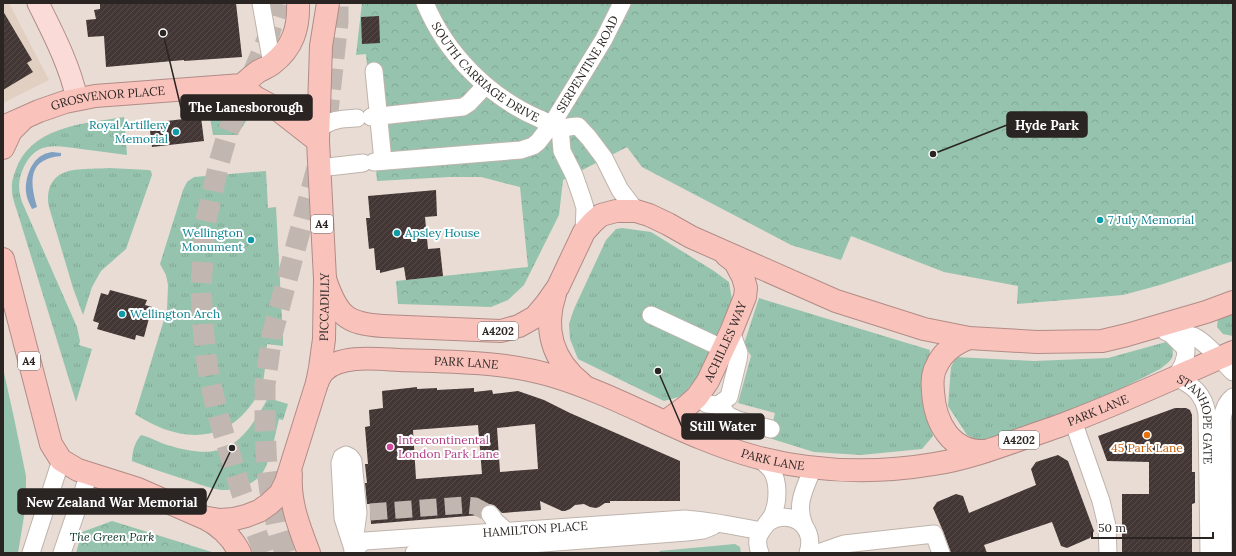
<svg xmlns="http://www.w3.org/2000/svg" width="1236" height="556" font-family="Lora,serif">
  <defs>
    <pattern id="grass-tufts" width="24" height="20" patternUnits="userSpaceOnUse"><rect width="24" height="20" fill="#95c3ad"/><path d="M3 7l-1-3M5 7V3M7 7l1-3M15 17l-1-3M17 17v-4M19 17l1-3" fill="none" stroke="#81a795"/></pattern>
    <pattern id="forest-crowns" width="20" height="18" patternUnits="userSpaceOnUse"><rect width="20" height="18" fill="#95c3ad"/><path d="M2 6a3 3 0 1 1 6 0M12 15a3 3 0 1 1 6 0" fill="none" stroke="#81a795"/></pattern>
    <pattern id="building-hatch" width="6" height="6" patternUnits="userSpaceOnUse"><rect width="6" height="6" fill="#433735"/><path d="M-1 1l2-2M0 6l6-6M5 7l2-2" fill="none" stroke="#564b49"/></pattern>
  </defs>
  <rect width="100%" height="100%" fill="#e8dcd4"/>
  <path fill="#e1cfc2" d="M3 3H9L49 80 3 103Z"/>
  <g fill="url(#grass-tufts)">
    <path d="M229 110 239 111 250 115 237 135H213L209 112Z"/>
    <path d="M124 117 127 155C112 153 97 151 81 149 56 146 36 140 23 169 18 180 18 190 22 202L77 327 80 341 79 345 92 349 76 402 18 214C16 207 12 198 12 190 11 181 15 172 18 164 37 125 88 123 124 117Z"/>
    <path d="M109 168 149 170 151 171 152 175 126 249 101 271 92 287 83 315 73 288 49 207C46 195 49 179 63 173 72 168 98 169 109 168Z"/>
    <path d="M266 171 268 208 276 207 283 338V346L267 344C265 356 266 369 263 381 261 391 254 402 247 410 216 447 171 438 135 414L167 310 168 285 166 275 160 264 183 190 187 182 194 177Z"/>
    <path d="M622 228 651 232 714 271 729 282 732 300 699 375 682 396 664 401 578 359 570 339 569 324 574 309 606 240 616 229Z"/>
    <path d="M759 298 930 350 924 389 928 418 933 436 922 449 861 455 814 452 769 438 775 413 738 403 751 356 744 344Z"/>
    <path d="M1233 312V336L1223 334 1217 327 1218 318Z"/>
    <path d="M1166 342 1172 346C1175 360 1170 361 1160 369L1065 417 983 443 967 435 948 406 951 367 956 357 1034 361 1108 358Z"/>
    <path d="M268 398 288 404 283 420 279 419C275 435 271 459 263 472 254 485 237 491 222 490 212 489 202 485 193 482 172 475 152 469 132 461 132 451 135 442 141 435 150 437 158 442 167 445 223 462 241 447 268 398Z"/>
  </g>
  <g fill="url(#forest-crowns)">
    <path d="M362 3H1233V261L1160 285 1123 295 1017 304 1018 286 944 272 851 236 841 260 791 245 642 167 627 147 563 180 559 215 524 285 508 300 491 307 398 304 396 281 528 267 520 187 481 177H449L377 181 366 54 356 55Z"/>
    <path d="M112 521 215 553H76L82 532Z"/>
  </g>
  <g fill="#95c3ad">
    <path d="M3 368 14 418 26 476V504L18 553H3Z"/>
    <path d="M735 544 740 547 741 553H661L659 551Z"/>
  </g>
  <path fill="#7fa0c1" d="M52 152 61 153V156C27 159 30 182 37 207L32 209C29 203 26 197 26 191 25 179 31 160 43 155 45 153 49 153 52 152Z"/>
  <g fill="url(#building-hatch)" fill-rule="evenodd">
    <path d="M100 3H236L242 57 184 61V60L106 67 104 36 88 37 86 20 96 19 94 10 100 9Z"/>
    <path d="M3 11 32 60 27 63 33 72 3 90Z"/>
    <path d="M379 16 380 43 362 44 361 17Z"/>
    <path d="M201 117 204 141 152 147 149 123Z"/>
    <path d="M436 190 437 216 425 217 428 249 440 248 443 276 406 280 404 267 380 273V270H376L374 248 369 249 366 218H370L368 196Z"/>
    <path d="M110 290 147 300 145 305 152 307 144 337 136 335 135 340 97 329 99 323 93 321 101 293 108 295Z"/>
    <path d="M417 387V389L437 388V390L474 388V392L492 390 493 394 518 391 544 400 570 413 680 461V501H610V503H605L599 507 596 508 590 507 584 504 575 505 570 509 565 511H562L540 501 541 510 502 513 494 505 489 504 484 506 481 510 480 515 371 524 370 504H367L365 483H367L365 464H368L365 427 370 426 369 410 383 408 382 391ZM535 424 538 469 500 472 497 428ZM478 425 482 474 416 479 413 430Z"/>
    <path d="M1175 408H1186L1190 410 1192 415V472H1195V503L1192 504V553H1122V494H1149V462L1107 461 1098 436Z"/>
    <path d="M1058 455 1068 461 1094 531 1090 538 1067 548 1061 546 1052 522 984 545 987 553H951L943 531 933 508 937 502 956 494 963 496 969 513 1036 485 1031 469 1036 462Z"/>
  </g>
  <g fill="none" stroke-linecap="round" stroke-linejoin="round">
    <path stroke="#c2b7b0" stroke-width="17" stroke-dasharray="17 8" stroke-linecap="butt" d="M370 512 465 505 475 506 490 514"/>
    <g stroke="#c2b7b0" stroke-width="21" stroke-dasharray="21 10" stroke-linecap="butt">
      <path d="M327 120 338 22V3"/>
      <path d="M264 553 242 494 218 415 211 385 206 357 203 327 201 288 205 225 219 163 228 132 269 35 279 3"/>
      <path d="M285 553 277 527 270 492 267 470 265 427V385L272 335 317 168"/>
    </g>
    <defs>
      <g id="minor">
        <path d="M261 3 272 64"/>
        <path id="s1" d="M425 3C446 54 489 97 540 119 545 121 555 127 560 128 565 128 573 126 578 126L589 138 604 158 620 190 636 211"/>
        <path d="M374 71 383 161"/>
        <path d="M371 117 463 107 469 103 485 86"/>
        <path d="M560 128 562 151 574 175 582 198 585 208 584 232"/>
        <path d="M318 129C333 119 340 119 357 118"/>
        <path id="s2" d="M374 162 521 150 533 146 538 142 552 124 604 39 622 3"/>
        <path d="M319 168 363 163"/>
        <path d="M651 315 724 349"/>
        <path d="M1166 332C1175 333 1185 333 1193 336 1206 342 1223 362 1233 372"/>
        <path id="s3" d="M1169 332 1186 349C1186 361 1182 368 1175 377 1193 385 1204 394 1207 414L1209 553"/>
        <path d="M697 397 707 404 718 405 729 397 738 360 739 353 731 332"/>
        <path d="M718 405 729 416 738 420 771 429"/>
        <path d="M1073 421 1101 501 1107 526 1108 553"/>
        <path d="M756 457C762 461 768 465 772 471 779 483 778 502 773 514 766 529 752 533 760 553"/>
        <path d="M490 514 495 521 506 531"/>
        <path d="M767 523C790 507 817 526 808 553"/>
        <path d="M804 525C795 504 805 488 813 468"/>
        <path id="s4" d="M353 549 358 545 365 541 685 519C710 521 736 526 761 531"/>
        <path d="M31 553 61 460"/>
        <path d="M62 553 89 474"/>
        <path d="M353 553V549L358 513 353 461 350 457 346 455 342 457 340 463 343 518 353 549 357 553"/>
        <path d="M414 553 687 532 703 530 713 526"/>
        <path d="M818 553 844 544 934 534 941 553"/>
        <path d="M1223 553 1222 420C1223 411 1225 403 1233 397"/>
      </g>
      <path id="major" d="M38 3C53 33 70 66 77 99"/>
      <g id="highway">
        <path d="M242 85 255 97 277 109 318 141"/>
        <path id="s5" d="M3 127 39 111 65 102 95 96 242 85C247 81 253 75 259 71 263 69 268 67 272 64 293 48 299 28 298 3"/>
        <path d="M3 148 11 131 22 120"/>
        <path id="s6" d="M3 259 51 444 61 460 78 470 138 489 202 517 220 520 234 519 246 516 259 511 269 504 280 494 286 482 317 383 320 368 324 339 325 279 318 141 321 46 328 3"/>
        <path d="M325 279C337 314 345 324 383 326L501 331 519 326 535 317 546 304 558 287 584 232 593 222 601 215 616 211H636L649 215 668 224 691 237 836 301 924 329 969 338 1037 342 1102 341 1127 335 1206 312 1233 302"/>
        <path d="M555 294C543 330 553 361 582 384"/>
        <path d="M969 338C956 343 943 352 937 365 932 373 932 383 933 392 935 423 951 453 986 451"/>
        <path id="s7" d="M317 383C319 378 321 374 324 371 341 354 378 359 399 360 451 362 503 361 553 376 623 397 685 438 756 457 814 472 875 474 934 464 966 459 996 448 1027 437 1042 432 1057 427 1072 421 1127 400 1180 375 1233 352"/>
        <path id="s8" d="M665 422 687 406 697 397 708 381 731 332 745 297 746 288 743 277 735 262 726 255"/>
        <path d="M291 474C289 502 299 527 309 553"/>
        <path d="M203 517C219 525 232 537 240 553"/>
      </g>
    </defs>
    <use href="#minor" stroke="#bfb4ac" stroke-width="19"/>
    <use href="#major" stroke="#b18c86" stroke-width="23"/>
    <use href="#highway" stroke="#b18c86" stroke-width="24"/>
    <use href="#minor" stroke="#fff" stroke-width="17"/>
    <use href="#major" stroke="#fbdbd7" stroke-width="21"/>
    <use href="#highway" stroke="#f9c3bc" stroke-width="22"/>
  </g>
  <g fill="#0f9aa8" stroke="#fff" stroke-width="1.5">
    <circle cx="176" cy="132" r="4"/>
    <circle cx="1100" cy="220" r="4"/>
    <circle cx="397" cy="233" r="4"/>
    <circle cx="251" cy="240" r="4"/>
    <circle cx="122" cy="314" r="4"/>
  </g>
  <circle fill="#e8710a" stroke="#fff" stroke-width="1.5" cx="1147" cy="435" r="4"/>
  <circle fill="#d1479c" stroke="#fff" stroke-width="1.5" cx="390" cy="447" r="4"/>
  <g text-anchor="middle" stroke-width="4" stroke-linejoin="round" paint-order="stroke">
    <g fill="#fff" stroke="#6a6664" stroke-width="1">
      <rect x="311" y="215" width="22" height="18" rx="3"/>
      <rect x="478" y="322" width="40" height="18" rx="3"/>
      <rect x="18" y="352" width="22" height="18" rx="3"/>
      <rect x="999" y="431" width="40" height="18" rx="3"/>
    </g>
    <g font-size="11" font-weight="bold" fill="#2a2522">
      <text x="322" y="228">A4</text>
      <text x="498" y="335">A4202</text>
      <text x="29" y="365">A4</text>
      <text x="1019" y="444">A4202</text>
    </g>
    <g font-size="12" fill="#2a2522" stroke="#fff">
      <text dy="4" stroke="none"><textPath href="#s2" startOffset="259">SERPENTINE ROAD</textPath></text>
      <text dy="4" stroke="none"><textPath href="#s1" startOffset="94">SOUTH CARRIAGE DRIVE</textPath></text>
      <text dy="4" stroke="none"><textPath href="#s5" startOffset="110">GROSVENOR PLACE</textPath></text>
      <text dy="4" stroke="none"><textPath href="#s6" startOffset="642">PICCADILLY</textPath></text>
      <text dy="4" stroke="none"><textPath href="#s8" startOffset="103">ACHILLES WAY</textPath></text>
      <text dy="4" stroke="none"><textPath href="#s7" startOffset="159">PARK LANE</textPath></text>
      <text dy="4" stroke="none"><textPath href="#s7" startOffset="818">PARK LANE</textPath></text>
      <text dy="4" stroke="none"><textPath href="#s3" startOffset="107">STANHOPE GATE</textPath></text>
      <text dy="4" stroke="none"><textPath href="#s7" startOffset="483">PARK LANE</textPath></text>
      <text dy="4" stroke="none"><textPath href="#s4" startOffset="185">HAMILTON PLACE</textPath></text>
    </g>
    <g font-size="12" fill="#0d838f" stroke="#fff" text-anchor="start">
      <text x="168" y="129" text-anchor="end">Royal Artillery<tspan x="168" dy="14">Memorial</tspan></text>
      <text x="1108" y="224">7 July Memorial</text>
      <text x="243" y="237" text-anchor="end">Wellington<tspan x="243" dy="14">Monument</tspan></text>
      <text x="405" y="237">Apsley House</text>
      <text x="130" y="318">Wellington Arch</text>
    </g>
    <g font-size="12" fill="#b23c85" stroke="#fff" text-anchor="start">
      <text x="398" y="444">Intercontinental<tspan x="398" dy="14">London Park Lane</tspan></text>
    </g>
    <g font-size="12" fill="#c56008" stroke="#fff">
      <text x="1147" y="452">45 Park Lane</text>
    </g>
    <g font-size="12" font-style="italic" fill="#0c3627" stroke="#fff">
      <text x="112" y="541">The Green Park</text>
    </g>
  </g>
  <path fill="none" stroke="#2a2522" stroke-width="1.5" d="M163 33L181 108M933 154L1007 125M658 371L682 427M232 448L206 502"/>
  <g fill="#2a2522" stroke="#fff" stroke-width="1.5">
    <circle cx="163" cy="33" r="4"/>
    <circle cx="933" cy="154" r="4"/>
    <circle cx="658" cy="371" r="4"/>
    <circle cx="232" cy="448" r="4"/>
  </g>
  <g fill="#2a2522" stroke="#2a2522" stroke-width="1.5">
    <rect x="181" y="95" width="131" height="25" rx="4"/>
    <rect x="1007" y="112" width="80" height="25" rx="4"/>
    <rect x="682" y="414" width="82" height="25" rx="4"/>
    <rect x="18" y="489" width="188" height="25" rx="4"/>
  </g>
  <g font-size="13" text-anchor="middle" font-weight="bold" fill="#fff">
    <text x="246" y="112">The Lanesborough</text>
    <text x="1047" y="130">Hyde Park</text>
    <text x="723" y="431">Still Water</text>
    <text x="112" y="507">New Zealand War Memorial</text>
  </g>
  <rect width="1236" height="556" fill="none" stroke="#2a2522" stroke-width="8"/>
  <path d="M1092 532v6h121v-6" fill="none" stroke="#2a2522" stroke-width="2"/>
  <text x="1098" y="532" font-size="12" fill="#2a2522" stroke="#ffffff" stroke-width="3" paint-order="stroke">50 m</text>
</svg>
